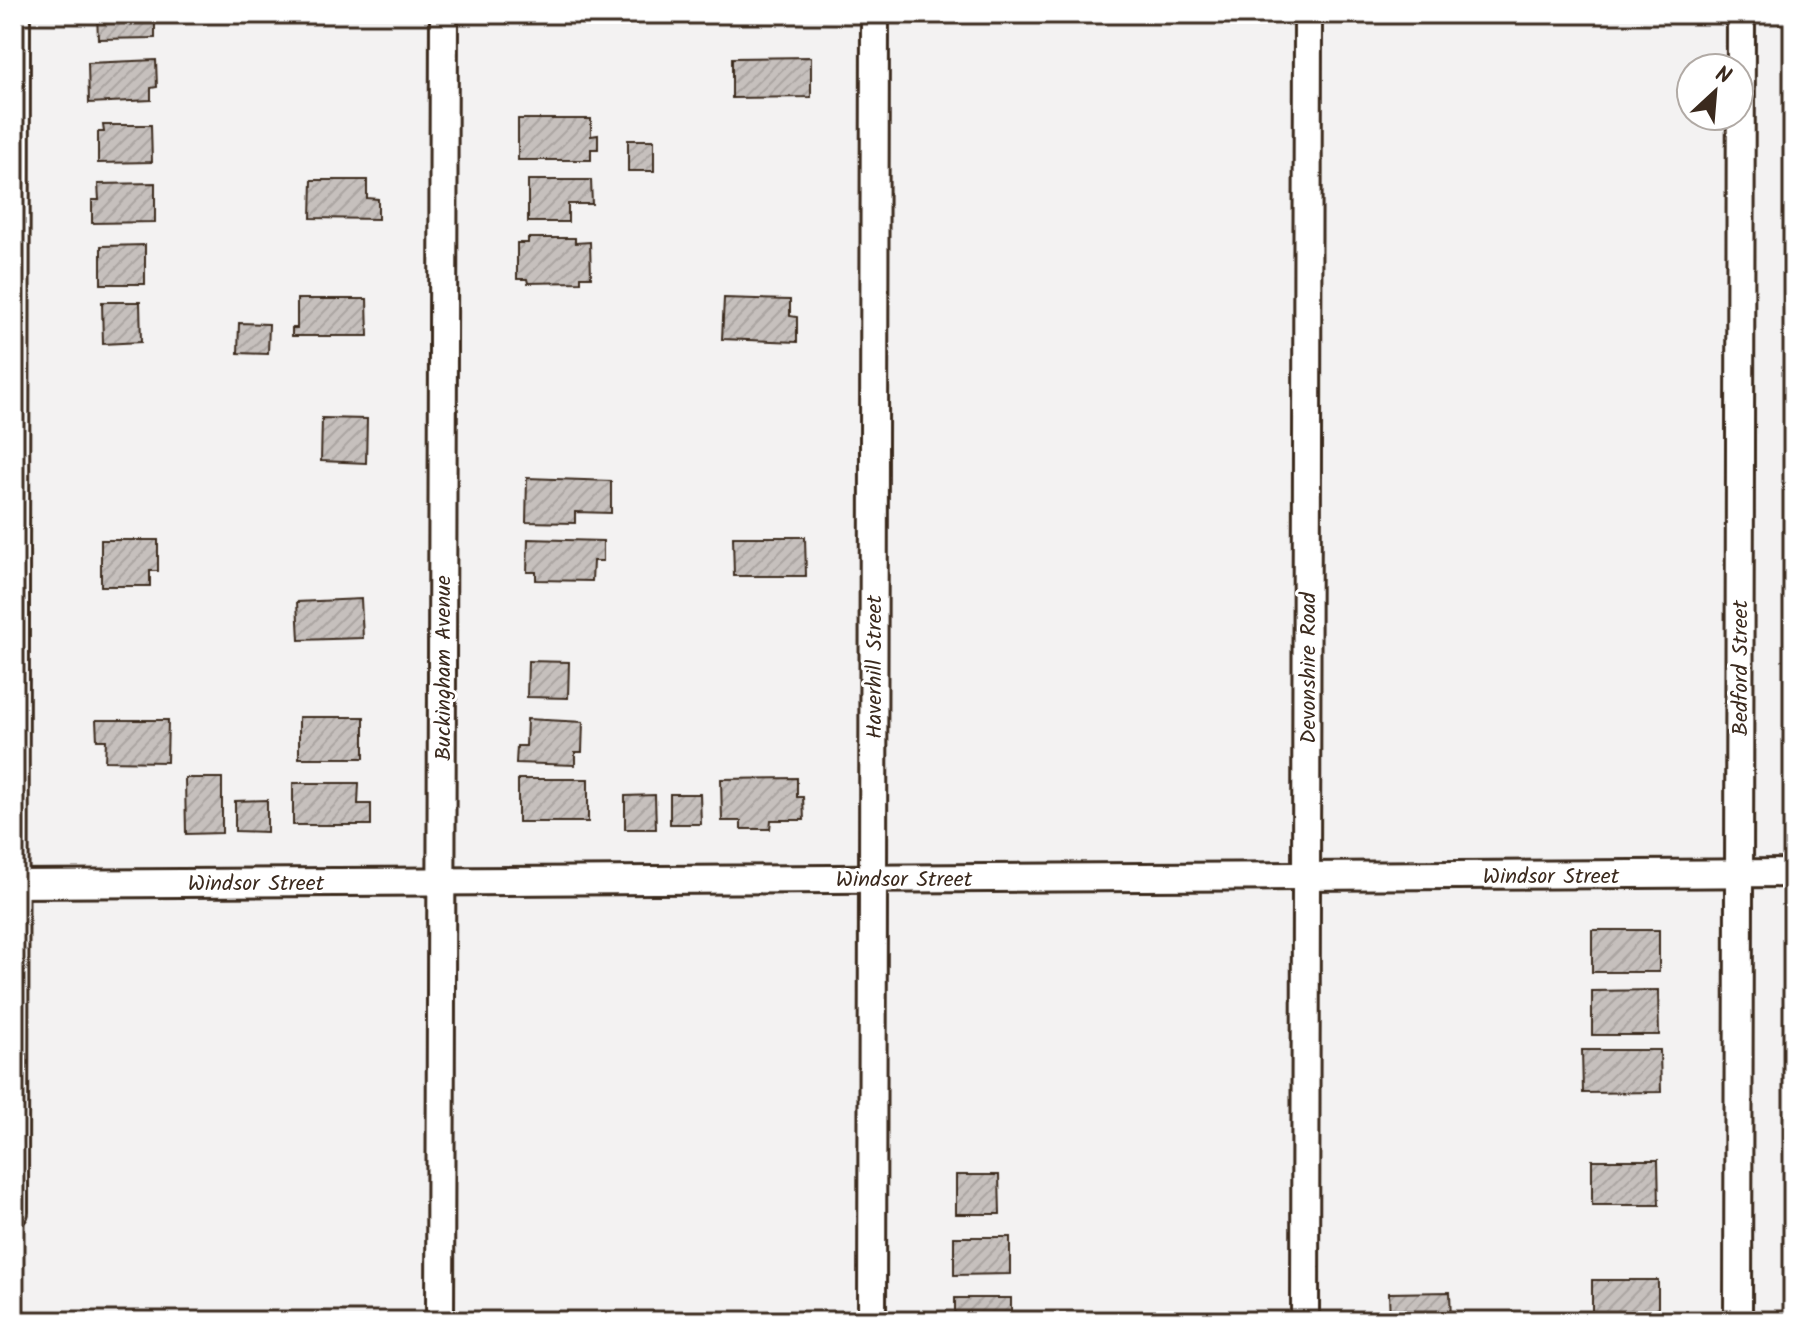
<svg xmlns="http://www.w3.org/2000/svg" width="1807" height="1335" font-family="Kalam,sans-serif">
  <defs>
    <pattern id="building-hatch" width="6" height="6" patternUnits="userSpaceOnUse" patternTransform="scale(2)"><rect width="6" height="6" fill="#c6c0bd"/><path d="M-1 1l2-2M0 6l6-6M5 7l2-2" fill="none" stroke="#aba5a2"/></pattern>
  </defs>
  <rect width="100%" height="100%" fill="#f3f2f2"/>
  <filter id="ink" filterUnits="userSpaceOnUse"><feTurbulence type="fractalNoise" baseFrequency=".0125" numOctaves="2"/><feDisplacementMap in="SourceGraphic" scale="16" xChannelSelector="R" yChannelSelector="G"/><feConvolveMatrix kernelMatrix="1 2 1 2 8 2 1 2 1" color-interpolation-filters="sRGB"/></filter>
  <g filter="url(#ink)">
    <g fill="url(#building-hatch)" stroke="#3b2a1e" stroke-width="2">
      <path d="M97 14H145V23H155V38L98 39Z"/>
      <path d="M811 57V97L732 98V58Z"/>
      <path d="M156 60 157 87 151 88V100L89 103 88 63Z"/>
      <path d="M518 119H591V136L598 135V149H591V160H518Z"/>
      <path d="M103 125H151L152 162 98 163V132H104Z"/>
      <rect x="628" y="140" width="26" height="31"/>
      <path d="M312 180H367V198L378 199V219L311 218Z"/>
      <path d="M528 180H591L592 204H568V222H528Z"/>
      <path d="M155 183V222L92 223V200H99L98 184Z"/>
      <path d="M528 238H575V243L590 242 591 277H581V282L528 283 527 279H517V243H528Z"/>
      <path d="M145 245V284H101V246Z"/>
      <path d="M724 298 790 300V316L797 317V342L722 339Z"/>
      <path d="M297 299H367L368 336H292V328H297Z"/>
      <path d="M102 302H140L141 342 103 344Z"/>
      <path d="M239 323 269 324 268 354 238 353Z"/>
      <path d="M322 418 367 419 366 463 321 461Z"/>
      <path d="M527 478 611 481V513L575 512V523L526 522Z"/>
      <path d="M733 537H805L806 576H734Z"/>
      <path d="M528 539 603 541V561H593L592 581 536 580V572H527Z"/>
      <path d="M101 540H158V571H150V586H101Z"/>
      <path d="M361 599 363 638 299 640 297 602Z"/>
      <path d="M528 661 569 662 568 698 527 697Z"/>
      <rect x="299" y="717" width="65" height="41"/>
      <path d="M527 719 583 722 582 752H575V765L516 763 517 746H526Z"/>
      <path d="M96 720H168L167 762 105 761 106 740H97Z"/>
      <path d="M185 778H222V833L186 834Z"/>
      <path d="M797 778V797H803L804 820H771L770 829H741V821H722L721 779Z"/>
      <rect x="518" y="779" width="70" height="43"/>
      <path d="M293 783H359L358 804H371V825H293Z"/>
      <path d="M670 794H700L701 824H670Z"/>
      <path d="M655 795 656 829H625V796Z"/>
      <path d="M267 800V832L235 831V801Z"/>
      <rect x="1592" y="930" width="67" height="42"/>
      <path d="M1658 990 1659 1035H1592V991Z"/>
      <path d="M1582 1050H1660L1661 1092 1583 1093Z"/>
      <path d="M1592 1160H1658L1659 1205H1592Z"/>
      <path d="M956 1175H999L1000 1214H956Z"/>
      <path d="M954 1237H1010V1274L954 1275Z"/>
      <rect x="1592" y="1280" width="66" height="41"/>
      <path d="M1450 1292 1451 1321H1390L1389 1293Z"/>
      <rect x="955" y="1298" width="56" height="23"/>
    </g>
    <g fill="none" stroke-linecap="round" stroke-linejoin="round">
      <defs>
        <g id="minor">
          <path d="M14 884 1793 873"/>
          <path d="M14 1212 16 14"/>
          <path d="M440 1321 444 14"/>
          <path d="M872 1321 875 14"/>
          <path d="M1305 1321 1308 14"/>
          <path d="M1738 1321 1741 14"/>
        </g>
      </defs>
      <use href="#minor" stroke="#3b2a1e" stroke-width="32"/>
      <use href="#minor" stroke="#fff" stroke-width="26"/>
    </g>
  </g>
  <g text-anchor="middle" stroke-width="6" stroke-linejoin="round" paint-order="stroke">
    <g font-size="22" fill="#3b2a1e" stroke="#fff">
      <text transform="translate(873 667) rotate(-90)" y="8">Haverhill Street</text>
      <text transform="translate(442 668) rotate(-90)" y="8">Buckingham Avenue</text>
      <text transform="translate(1307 668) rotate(-90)" y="8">Devonshire Road</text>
      <text transform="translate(1739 668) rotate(-90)" y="8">Bedford Street</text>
      <text x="1551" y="883">Windsor Street</text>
      <text x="904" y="886">Windsor Street</text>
      <text x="256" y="890">Windsor Street</text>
    </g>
  </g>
  <rect width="1807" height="1335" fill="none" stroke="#fff" stroke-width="48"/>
  <rect x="24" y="24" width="1759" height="1287" fill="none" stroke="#3b2a1e" stroke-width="3" filter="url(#ink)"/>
  <g transform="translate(1715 92) rotate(26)"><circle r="38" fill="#ffffff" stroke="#b1aaa5" stroke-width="2"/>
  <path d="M0-6L14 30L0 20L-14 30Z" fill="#3b2a1e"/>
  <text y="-12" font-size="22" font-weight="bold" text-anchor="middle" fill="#3b2a1e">N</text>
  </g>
</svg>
